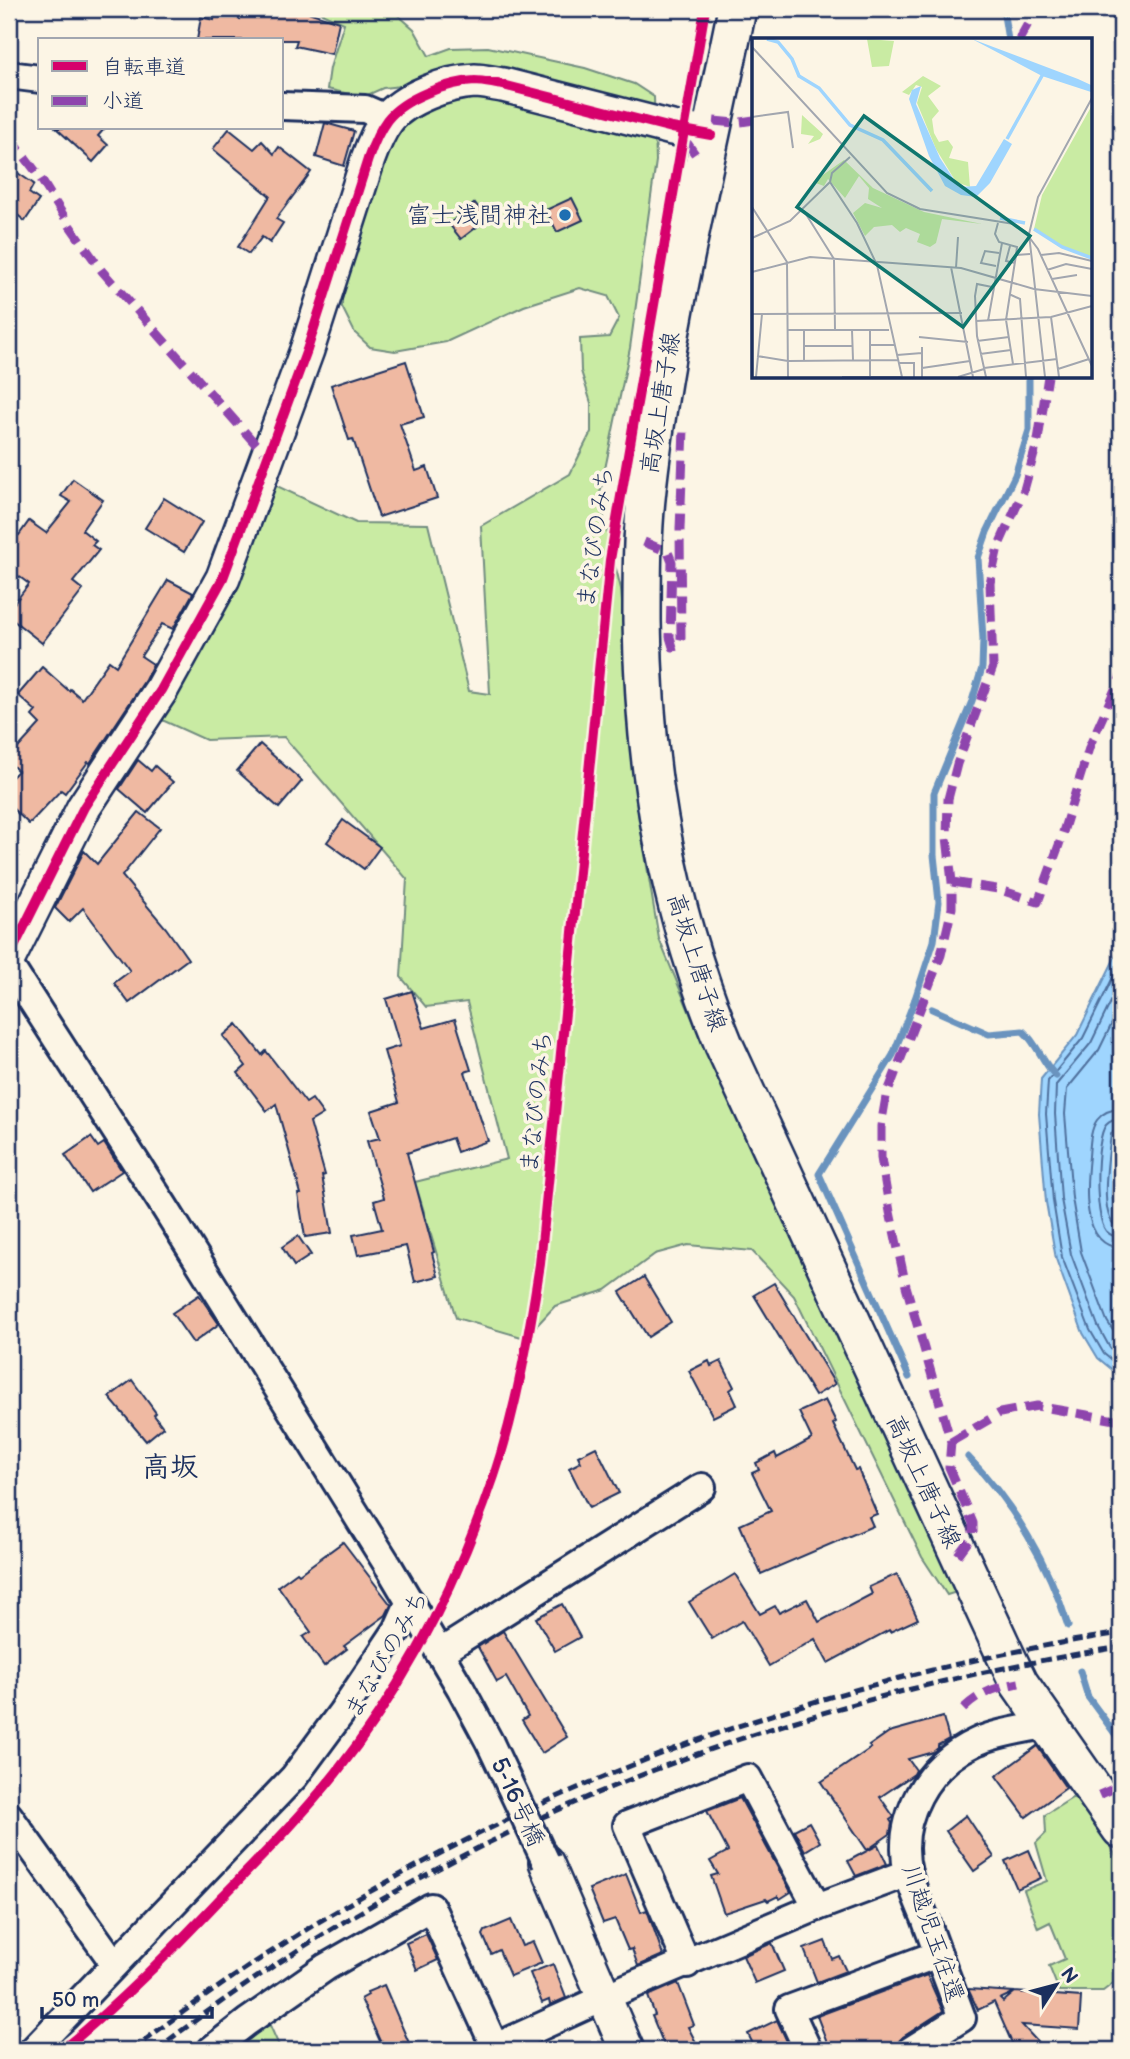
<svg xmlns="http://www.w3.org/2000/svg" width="1130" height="2059" font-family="'Balsamiq Sans','Klee One',sans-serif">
  <rect width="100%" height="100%" fill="#fcf5e5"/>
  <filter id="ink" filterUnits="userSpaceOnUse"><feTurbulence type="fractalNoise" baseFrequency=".0143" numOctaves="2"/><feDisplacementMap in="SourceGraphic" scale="14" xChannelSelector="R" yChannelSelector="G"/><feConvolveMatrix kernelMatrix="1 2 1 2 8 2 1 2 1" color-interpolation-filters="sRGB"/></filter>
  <g filter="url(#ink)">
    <g fill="#c9eba3" stroke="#728d80" stroke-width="2">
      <path d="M313 9H391L414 29 429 56 451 48 488 47 585 68 634 84 654 97 656 161 630 348 599 498 621 589 638 812 659 939 709 1059 960 1591 947 1595 922 1557 794 1296 752 1251 688 1245 655 1254 606 1290 555 1306 525 1338 456 1318 415 1182 507 1159 467 1002 426 1007 401 977 407 879 284 737 206 740 162 720 275 485 356 523 428 524 469 691 490 694 481 526 570 474 591 432V403L581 371 580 339 609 337 619 318 608 296 580 288 524 306 446 342 395 351 370 347 355 333 342 307V283L411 85 383 88 363 97 327 89 330 68 344 23Z"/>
      <path d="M1072 1798H1080C1092 1818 1107 1837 1117 1858 1128 1882 1120 1953 1116 1981L1103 1991H1059L1049 1966 1065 1959 1050 1922 1038 1928 1024 1890 1047 1881 1036 1843 1046 1833 1045 1815Z"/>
      <path d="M268 2021 281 2050H228Z"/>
    </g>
    <path fill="#9fd5fe" stroke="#6a93be" stroke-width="2" d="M1121 945V1125L1118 1134 1112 1194 1121 1235V1377L1098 1358 1083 1333 1056 1259 1046 1202 1039 1114 1041 1079 1077 1035Z"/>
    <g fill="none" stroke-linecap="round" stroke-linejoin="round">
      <g stroke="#50719e" stroke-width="2">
        <path d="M1121 961 1083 1038 1048 1081 1046 1114 1053 1201 1062 1257 1090 1330 1104 1354 1121 1368"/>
        <path d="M1121 981 1091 1043 1056 1085 1055 1114 1061 1199 1071 1254 1098 1326 1110 1348 1121 1357"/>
        <path d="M1121 1005 1099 1050 1067 1089 1065 1114 1072 1198 1081 1252 1107 1321 1121 1343"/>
        <path d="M1121 1109C1112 1109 1103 1112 1097 1120 1090 1130 1090 1145 1089 1156 1086 1185 1080 1246 1121 1248"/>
        <path d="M1121 1119C1115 1120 1111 1120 1106 1125 1095 1138 1094 1217 1106 1231 1111 1236 1115 1237 1121 1237"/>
        <path d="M1121 1128 1115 1129 1111 1134C1109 1153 1096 1225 1121 1228"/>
      </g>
      <g stroke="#6a93be" stroke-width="7">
        <path d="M1003 9 1008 40"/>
        <path d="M918 1001 915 999 934 941 939 902 934 855V793L972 701 982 668 983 639 978 558 987 532 1015 475 1029 430V376"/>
        <path d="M932 1009 989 1034 1023 1031C1038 1044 1042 1063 1056 1076"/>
        <path d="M909 1377 819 1174 893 1055 915 999"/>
        <path d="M968 1457C1013 1503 1049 1564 1068 1626"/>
        <path d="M1080 1671 1088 1697 1121 1742"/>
      </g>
    </g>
    <g fill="#efb9a2" stroke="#1b2f5e" stroke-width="2">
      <path d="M241 9H299L339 22 332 54 295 46 297 40H197L201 17 214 20 215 12 240 19Z"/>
      <path d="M325 123 354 131 344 166 316 157Z"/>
      <path d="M56 128H105L98 136 108 145 93 162Z"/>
      <path d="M229 129 254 149 262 141 274 154 279 147 311 172 276 219 283 223 270 243 262 237 249 254 238 247 270 196 213 149Z"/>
      <path d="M9 167 34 184 29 193 39 200 25 221 15 213 9 222Z"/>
      <path d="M572 198 583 220 557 232 546 210Z"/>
      <path d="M475 203 487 219 461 239 449 224Z"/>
      <path d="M406 361 424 417 400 424 416 471 427 467 437 498 379 517 353 439 349 440 331 385Z"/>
      <path d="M73 479 103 500 82 530 96 541 92 545 99 550 73 582 83 590 42 643 9 617V610L29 584 9 569V528L19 535 29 521 46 533 71 502 61 496Z"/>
      <path d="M164 498 202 522 184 552 145 528Z"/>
      <path d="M168 580 193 593 173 629 162 624 141 656 153 664 145 680 90 763 88 762 65 793 61 790 29 824 9 805V780L18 771 9 762V758L40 724 32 716 36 711 18 695 42 667 69 691 70 689 82 699 109 661 116 666Z"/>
      <path d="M260 744 302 781 279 808 237 771Z"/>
      <path d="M138 760 151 771 155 766 173 782 147 813 119 789Z"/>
      <path d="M139 812 160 828 122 876 166 928 188 959 129 1003 114 983 130 971 83 908 69 922 55 908 84 851 97 864Z"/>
      <path d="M343 820 380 847 364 869 327 842Z"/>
      <path d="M412 991 424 1028 455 1019 471 1070 465 1072 488 1141 457 1152 452 1138 407 1153 434 1252 432 1253 438 1276 415 1282 406 1246 358 1255 353 1235 382 1229 374 1201 384 1198 367 1141 380 1138 371 1111 399 1102 384 1051 400 1046 386 999Z"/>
      <path d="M237 1024 262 1055 266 1051 306 1103 312 1099 323 1114 310 1122 325 1175 322 1176 332 1233 305 1237 298 1194H301L276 1104 267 1111 238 1073 246 1066 223 1036Z"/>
      <path d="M91 1137 98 1147 104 1143 122 1171 90 1192 65 1155Z"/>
      <path d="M298 1236 311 1255 294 1266 282 1247Z"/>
      <path d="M644 1277 671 1322 648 1337 620 1292Z"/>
      <path d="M774 1283 835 1384 815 1396 754 1295Z"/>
      <path d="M199 1295 219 1324 193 1343 172 1313Z"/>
      <path d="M709 1361 711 1366 721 1361 734 1387 730 1390 737 1405 713 1417 689 1371Z"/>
      <path d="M132 1380 156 1413 154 1415 163 1427 146 1441 109 1397Z"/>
      <path d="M825 1400 836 1422 833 1424 855 1470 858 1469 877 1514 869 1517 873 1526 761 1574 740 1525 771 1511 752 1473 759 1470 756 1463 775 1453 777 1458 812 1439 799 1412Z"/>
      <path d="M596 1447 619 1493 589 1508 569 1468 581 1462 578 1456Z"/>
      <path d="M343 1542 391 1605 386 1615 344 1646 347 1649 324 1666 303 1637 311 1632 278 1586 297 1572 299 1574Z"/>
      <path d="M735 1574 760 1614 775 1606 779 1613 807 1599 819 1622 872 1594 869 1587 897 1574 918 1619 890 1632 889 1630 828 1663 815 1639 769 1666 742 1621 712 1639 689 1602Z"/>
      <path d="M562 1604 580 1637 555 1651 536 1618Z"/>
      <path d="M503 1631 567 1737 542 1753 522 1720 528 1716 506 1677 497 1682 478 1647Z"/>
      <path d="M943 1717 949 1739 938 1745V1748L933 1752 908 1759 916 1770 914 1774 880 1797 894 1817 890 1820 892 1823 890 1834 867 1850 821 1782 871 1748 869 1746 889 1732Z"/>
      <path d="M1037 1746 1066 1788 1026 1817 996 1776Z"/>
      <path d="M740 1798 791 1892 780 1899 778 1896 768 1901 766 1899 724 1913 711 1876 718 1874 710 1861 728 1851 707 1811Z"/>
      <path d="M966 1815 994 1857 974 1871 946 1831Z"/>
      <path d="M809 1822 820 1842 805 1851 794 1830Z"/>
      <path d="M878 1845 887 1864 856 1876 848 1861Z"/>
      <path d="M1029 1850 1041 1878 1017 1889 1005 1861Z"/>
      <path d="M626 1874 641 1912 647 1910 663 1955 638 1966 632 1949 628 1950 615 1919 603 1923 589 1889Z"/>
      <path d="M511 1920 522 1946 533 1942 542 1963 510 1976 499 1950 491 1954 483 1935 485 1931Z"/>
      <path d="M426 1934 438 1960 417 1970 406 1943Z"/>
      <path d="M825 1941 832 1959 839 1956 846 1971 817 1982 804 1949Z"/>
      <path d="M772 1943 784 1971 755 1983 743 1956Z"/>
      <path d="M553 1964 566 1998 550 2005 549 2000 542 2003 530 1973Z"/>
      <path d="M927 1975 943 2011 903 2037 896 2046 884 2050H830L817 2016Z"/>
      <path d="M678 1983 694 2025 688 2027 700 2050H666L652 2016 655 2015 648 1996Z"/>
      <path d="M384 1985 412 2050H384L361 1999 368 1995 367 1992Z"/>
      <path d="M968 1989 1015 1992 1000 1999 1003 2002 1015 1992 1081 1997 1079 2029 1022 2025 1045 2050H1015L994 2002 978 2010Z"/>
      <path d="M777 2020 791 2050H756L748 2034Z"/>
    </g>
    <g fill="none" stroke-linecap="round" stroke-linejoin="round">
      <defs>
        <g id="minor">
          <path d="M9 75 40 79"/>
          <path d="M282 106 365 109 388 119"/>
          <path d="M9 965 164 1206 389 1567 461 1689 490 1743"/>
          <path d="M439 1653 702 1487"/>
          <path d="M9 1816 114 1963"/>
          <path d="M687 1964 627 1825 748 1778 817 1907"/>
          <path d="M33 2050 294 1777 342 1712 397 1630 410 1601"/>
          <path d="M211 2050 247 2022 326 1967 431 1907 495 2047"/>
          <path d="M489 2050 621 1990 817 1907 908 1873"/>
          <path d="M808 2050 789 2009 938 1954"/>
          <path d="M911 2050 962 2018C950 1985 937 1952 925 1918 919 1903 912 1888 908 1873 895 1819 927 1764 976 1742 998 1732 1026 1729 1049 1724"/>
        </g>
        <g id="tertiary">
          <path d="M9 957 84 807 161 690 223 578 307 350 368 159C373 145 378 132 387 120 404 98 448 82 475 81 484 81 494 84 503 85L672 128 711 135"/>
          <path d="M546 1862 627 2050"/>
        </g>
        <path id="secondary" d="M737 9C705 168 665 327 647 489 642 532 642 577 642 621 644 773 667 905 724 1045L1005 1654 1019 1683 1121 1829"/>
      </defs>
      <use href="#minor" stroke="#1b2f5e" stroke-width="32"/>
      <use href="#tertiary" stroke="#1b2f5e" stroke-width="38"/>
      <use href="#secondary" stroke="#1b2f5e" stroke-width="42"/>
      <use href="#minor" stroke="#fcf5e5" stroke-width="26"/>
      <use href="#tertiary" stroke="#fcf5e5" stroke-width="33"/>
      <use href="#secondary" stroke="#fcf5e5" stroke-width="37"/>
      <g stroke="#1b2f5e" stroke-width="5" stroke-dasharray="10 5" stroke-linecap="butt">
        <path d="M132 2050C422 1827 760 1688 1121 1633"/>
        <path d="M156 2050C442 1830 766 1702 1121 1647"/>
      </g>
      <defs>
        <path id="minor-bridge" d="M490 1743 546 1862"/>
      </defs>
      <use href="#minor-bridge" stroke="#1b2f5e" stroke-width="32" stroke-linecap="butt"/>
      <use href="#minor-bridge" stroke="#fcf5e5" stroke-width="26"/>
      <g stroke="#8e44ad" stroke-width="9" stroke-dasharray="18 9" stroke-linecap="butt">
        <path d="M1019 40 1036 9"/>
        <path d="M714 121 734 123 754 120"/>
        <path d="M9 136 37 173 70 226 102 271 267 457"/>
        <path d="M683 143 688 144 695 154"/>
        <path d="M644 542 668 552 672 562 670 637 673 647 679 646 681 638 680 529 684 429"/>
        <path d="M952 882 997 889 1038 902 1059 845 1090 745 1121 676"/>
        <path d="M951 1442 1000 1413 1037 1406 1121 1421"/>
        <path d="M958 1555 973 1535V1523L949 1467 951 1442 906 1286 890 1212 881 1158V1126L886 1097 941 955 952 908V882L947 837 948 799 957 764 993 667 990 583 998 547 1024 490 1038 440 1048 376"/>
        <path d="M963 1709C979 1693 997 1687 1019 1683"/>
        <path d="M1099 1795 1115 1788 1121 1790"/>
      </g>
      <defs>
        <g id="cycleway">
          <path d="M9 957 84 807 161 690 223 578 307 350 368 159C373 145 378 132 387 120 404 98 448 82 475 81 484 81 494 84 503 85L672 128 711 135"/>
          <path d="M62 2050C119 2004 171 1951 222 1897 261 1857 301 1817 336 1773 406 1684 458 1582 494 1476 517 1407 529 1335 540 1264L610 560 705 9"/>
        </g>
      </defs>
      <use href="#cycleway" stroke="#fcf5e5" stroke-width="15"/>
      <use href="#cycleway" stroke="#d6006c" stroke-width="10"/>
    </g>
  </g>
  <circle fill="#1f6fb2" stroke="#fcf5e5" stroke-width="2.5" cx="565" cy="215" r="7"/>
  <g text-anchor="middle" stroke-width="7" stroke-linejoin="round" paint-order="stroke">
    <g font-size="24" fill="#1b2f5e" stroke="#fcf5e5" text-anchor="end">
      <text x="551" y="223">富士浅間神社</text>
    </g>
    <g font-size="24" fill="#1b2f5e" stroke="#fcf5e5">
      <text transform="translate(660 403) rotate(-81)" y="8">高坂上唐子線</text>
      <text transform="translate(595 537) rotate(-82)" y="8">まなびのみち</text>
      <text transform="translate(697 962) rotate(72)" y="8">高坂上唐子線</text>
      <text transform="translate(536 1102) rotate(-84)" y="8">まなびのみち</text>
      <text transform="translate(924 1481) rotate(65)" y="8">高坂上唐子線</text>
      <text transform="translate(386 1654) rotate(-60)" y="8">まなびのみち</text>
      <text transform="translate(518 1802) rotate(65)" y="8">5-16号橋</text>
      <text transform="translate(933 1933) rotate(71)" y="8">川越児玉往還</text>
    </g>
    <g font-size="28" font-weight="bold" fill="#1b2f5e" stroke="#fcf5e5">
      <text x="170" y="1476">高坂</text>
    </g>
  </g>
  <g transform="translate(752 38)">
    <rect width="340" height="340" fill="#fcf5e5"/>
    <path d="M115 1 142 3 137 28 120 29ZM171 38 189 48 176 58 187 73 180 81 182 95 187 104 196 102 201 109 197 120 216 124 218 149 204 144 184 111 165 65 170 49 164 47 157 57 150 54ZM339 69V220L310 209 282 191 290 157ZM50 77 71 96 68 101 56 106 62 98 49 96ZM92 122 121 150 172 174 230 186 190 181 184 205 178 209 165 204 168 196 154 190 148 194 140 187 122 189 113 198 101 175 113 165 130 170 116 161 117 150 107 138 93 160 76 141 72 148 61 144Z" fill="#c9eba3"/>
    <path d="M220 1 326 41 339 47V54L290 38ZM169 48 164 66 188 120 207 149 224 148 252 101 260 106 238 145 224 159 209 157 193 148 177 118 157 61 160 52Z" fill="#9fd5fe"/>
    <path fill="none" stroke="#9fd5fe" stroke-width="3.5" d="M15 1 26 4 40 21 47 38 67 50 98 87 131 102 180 153M255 101 291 36M248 180 273 185M282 191 310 209 340 220"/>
    <path fill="none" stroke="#a2a6af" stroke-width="2" d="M0 9 135 155 168 171 262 186 277 196 293 339M0 79 36 74 41 110M98 119 80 135 78 144 105 185 125 227 150 339M0 169 35 224 36 339M52 173 82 221 83 292M246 185 243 196 247 204 265 209 264 217 278 216M277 196 286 159 340 60M277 199 286 211 340 328M0 200 38 183 78 144M258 208 254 223 263 225M289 217 307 215 340 223M244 228 229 225 233 213 247 215M199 229 221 339M204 230 206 199M295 232 314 226 340 231M0 234 58 219 209 230 282 251 340 258M300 241 325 237M257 256 268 261 274 339M0 276 210 275M299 279 307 339M224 283 299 279 340 268M236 283 250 205M36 292H137M52 292V323M100 292 101 322M118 292V339M167 299 216 304M225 303 257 299M118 307H142M52 308H100M170 309V339M228 316 259 312M145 317 170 315M5 318 36 323 146 322M147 325H162V339M261 326 254 282 264 217M170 330 218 323M232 330 305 321M306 331 337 321M4 339 10 276M90 339H150M206 339 232 331M234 339 225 298 223 258 225 246 240 249"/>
    <path fill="#0f766e" fill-opacity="0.15" stroke="#0f766e" stroke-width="3.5" d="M112 78 278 198 211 289 45 169Z"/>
    <rect width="340" height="340" fill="none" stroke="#1b2f5e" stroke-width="3.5"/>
  </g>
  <rect width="1130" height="2059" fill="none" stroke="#fcf5e5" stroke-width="35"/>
  <rect x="18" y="18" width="1095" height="2024" fill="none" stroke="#1b2f5e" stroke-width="2.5" filter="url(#ink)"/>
  <rect x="38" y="38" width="245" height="91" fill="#fcf5e5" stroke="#a2a6af" stroke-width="2"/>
  <rect x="52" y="61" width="35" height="10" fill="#d6006c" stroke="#a2a6af" stroke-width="2"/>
  <text x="102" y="74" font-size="21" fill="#1b2f5e">自転車道</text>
  <rect x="52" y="96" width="35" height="10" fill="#8e44ad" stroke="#a2a6af" stroke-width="2"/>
  <text x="102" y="108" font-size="21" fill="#1b2f5e">小道</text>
  <g transform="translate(1056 1985) rotate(54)" stroke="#fcf5e5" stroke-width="5" paint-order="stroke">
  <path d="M0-5L12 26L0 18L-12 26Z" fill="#1b2f5e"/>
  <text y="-10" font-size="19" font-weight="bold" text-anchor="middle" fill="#1b2f5e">N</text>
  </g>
  <path d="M42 2007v10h170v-10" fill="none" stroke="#1b2f5e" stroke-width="3.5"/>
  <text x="52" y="2007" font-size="21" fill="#1b2f5e" stroke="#fcf5e5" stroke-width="5" paint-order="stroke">50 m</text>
</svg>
